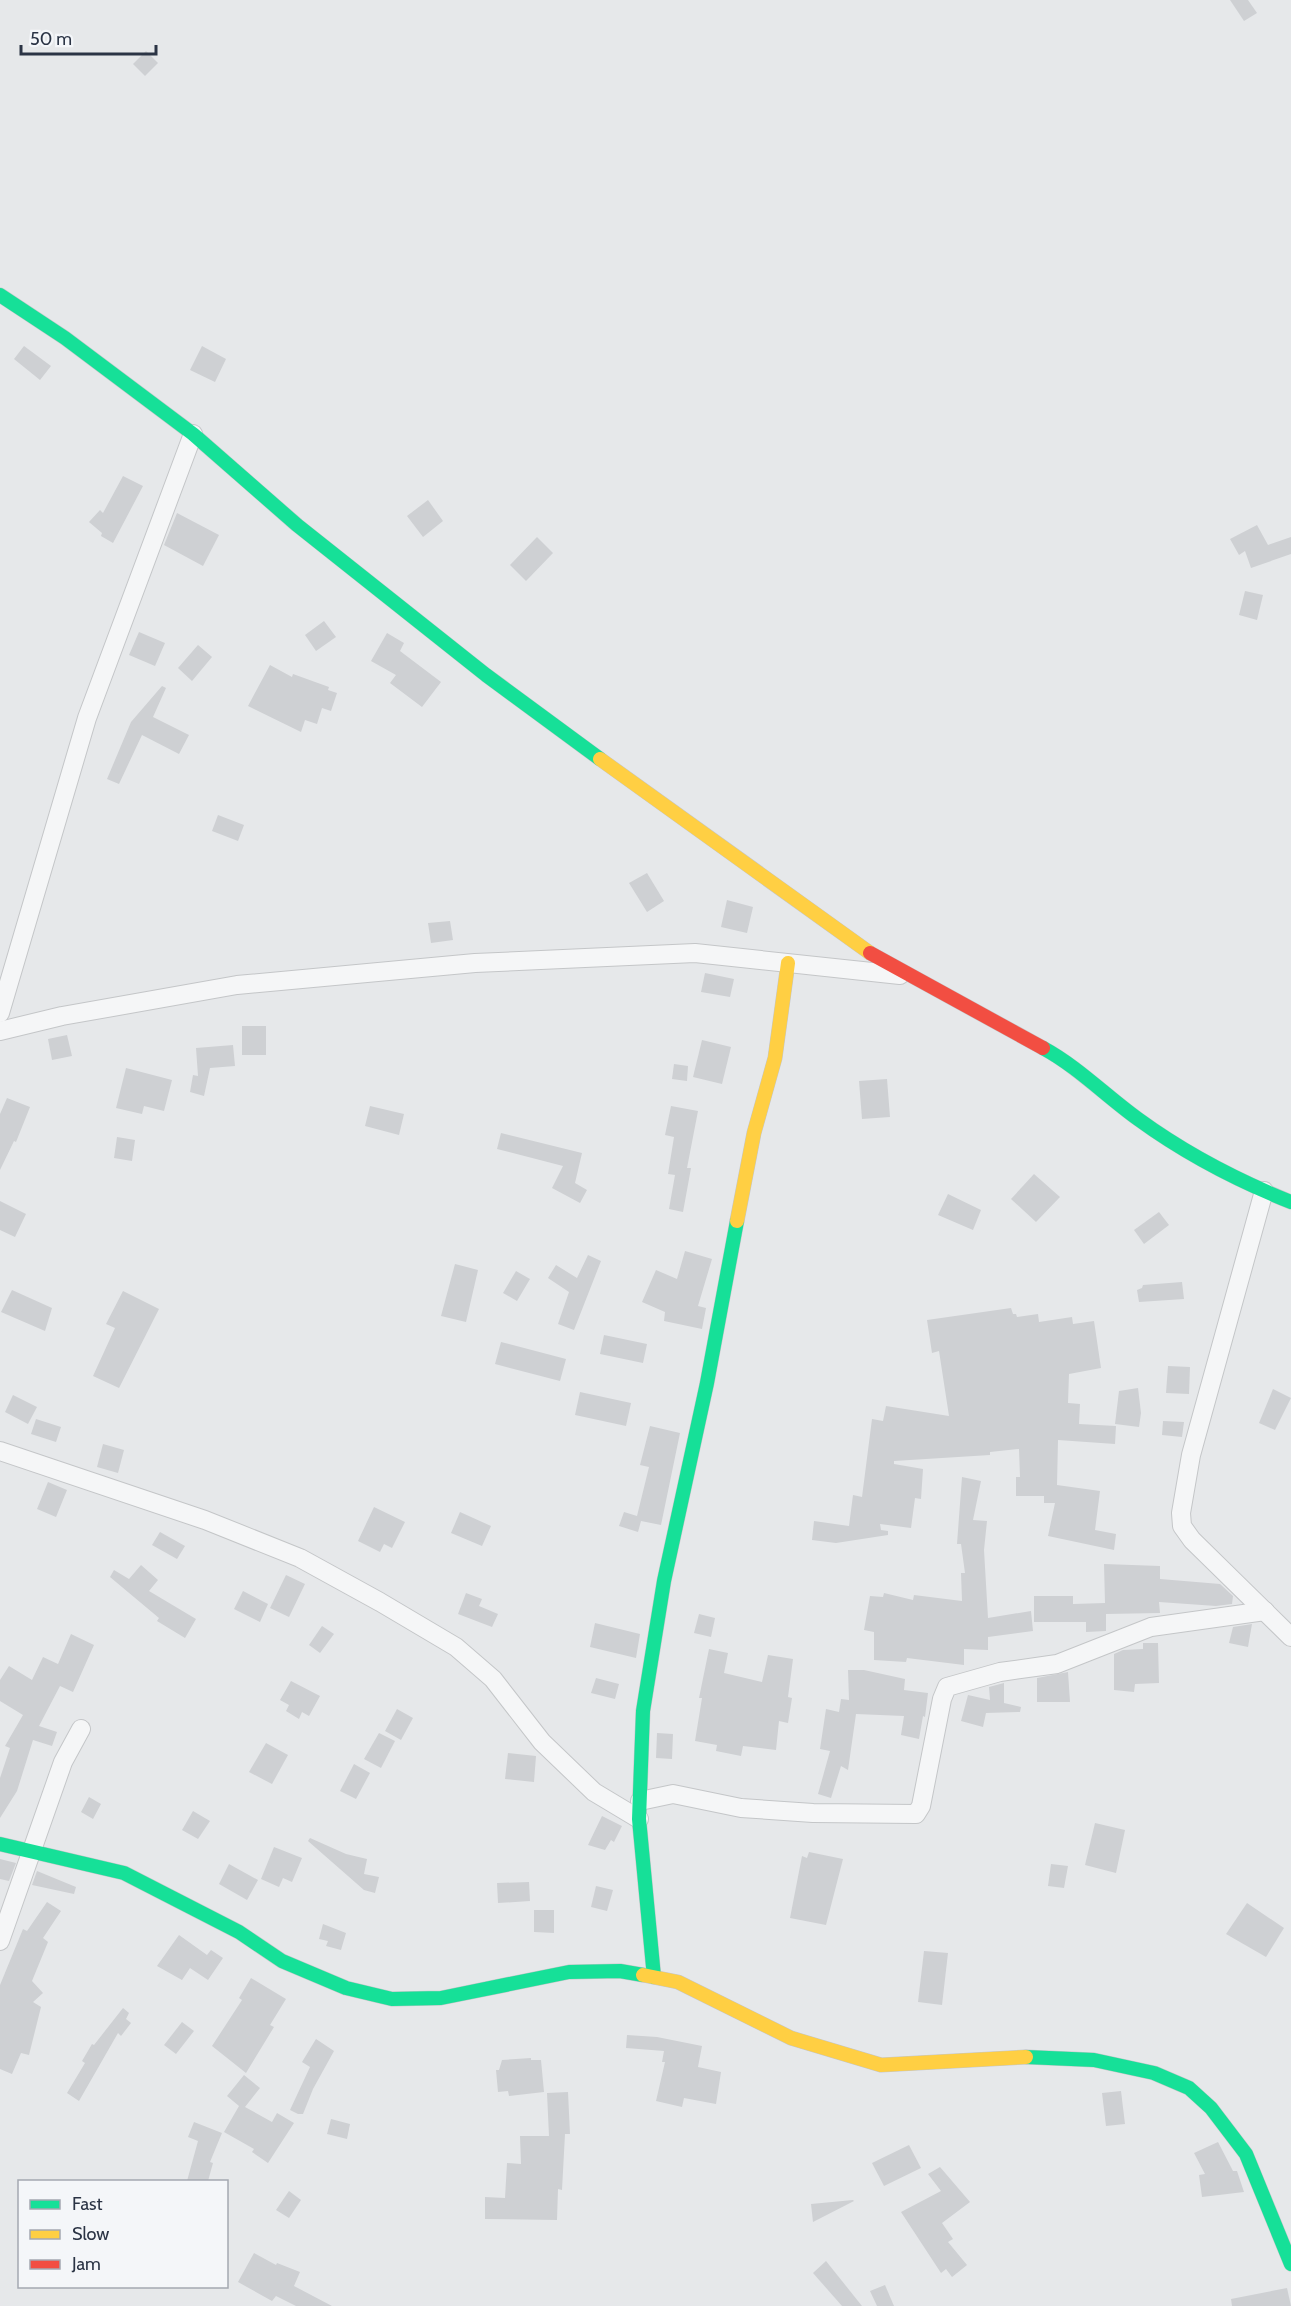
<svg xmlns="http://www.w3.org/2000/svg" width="1291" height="2306" font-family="Cabin,sans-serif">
  <rect width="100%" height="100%" fill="#e6e8ea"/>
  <g fill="#ced0d3">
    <path d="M1230 0H1248L1257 13 1244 21Z"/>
    <path d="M146 51 158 63 145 76 133 64Z"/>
    <path d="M24 346 51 366 40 380 14 359Z"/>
    <path d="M202 346 226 359 215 382 190 370Z"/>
    <path d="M123 476 143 486 113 543 101 536 102 533 89 522 100 510 103 513Z"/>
    <path d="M428 500 443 521 423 537 407 516Z"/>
    <path d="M177 513 219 535 203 566 164 545Z"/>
    <path d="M1257 525 1268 545 1291 537V554L1251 568 1245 551 1239 555 1230 539Z"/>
    <path d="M537 537 553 553 526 581 510 565Z"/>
    <path d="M1245 591 1263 595 1257 620 1239 615Z"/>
    <path d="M324 621 336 637 316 651 305 635Z"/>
    <path d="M139 632 165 643 155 666 129 655Z"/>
    <path d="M387 633 404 643 400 651 441 682 422 707 390 683 396 675 371 661Z"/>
    <path d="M198 645 212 657 192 681 178 668Z"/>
    <path d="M270 665 292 677 293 674 329 687 328 690 337 693 331 711 322 708 317 724 305 720 301 732 248 706Z"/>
    <path d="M162 686 166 688 153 717 189 735 179 754 142 735 119 784 107 779 131 722Z"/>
    <path d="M218 815 244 825 238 841 212 831Z"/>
    <path d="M647 873 664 901 647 912 629 883Z"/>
    <path d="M727 900 753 907 747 933 721 927Z"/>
    <path d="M450 921 453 940 431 943 428 923Z"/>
    <path d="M705 973 734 979 730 997 701 992Z"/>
    <rect x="242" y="1026" width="24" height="29"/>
    <path d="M67 1035 72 1056 52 1060 48 1039Z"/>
    <path d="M702 1040 731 1047 722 1084 693 1077Z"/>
    <path d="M233 1045 235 1066 210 1068 204 1096 190 1092 193 1075 198 1076 196 1048Z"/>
    <path d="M674 1064 688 1066 687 1081 672 1079Z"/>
    <path d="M126 1068 172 1080 164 1111 144 1106 142 1114 116 1108Z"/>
    <path d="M887 1079 890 1117 862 1119 859 1081Z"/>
    <path d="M7 1098 30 1107 16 1142 14 1141 0 1170V1114Z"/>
    <path d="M370 1106 404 1114 399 1135 365 1126Z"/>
    <path d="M671 1106 698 1111 687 1168H691L683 1212 669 1209 675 1175 668 1174 674 1137 665 1135Z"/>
    <path d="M501 1133 582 1153 575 1183 587 1190 580 1203 552 1188 563 1166 497 1149Z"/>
    <path d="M117 1137 135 1140 132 1161 114 1158Z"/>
    <path d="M1034 1174 1060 1197 1036 1222 1011 1199Z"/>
    <path d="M948 1194 981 1210 973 1230 938 1215Z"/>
    <path d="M0 1201 26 1214 15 1237 0 1230Z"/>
    <path d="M1159 1212 1169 1225 1144 1244 1134 1230Z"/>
    <path d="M685 1251 712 1259 698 1306 706 1308 702 1329 664 1321 665 1312 642 1302 656 1270 677 1279Z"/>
    <path d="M588 1255 601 1261 574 1330 558 1324 569 1292 548 1278 556 1265 577 1278Z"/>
    <path d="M455 1264 478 1270 466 1322 441 1316Z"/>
    <path d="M516 1271 530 1279 517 1301 503 1293Z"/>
    <path d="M1182 1282 1184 1299 1139 1302 1137 1290 1142 1288 1143 1285Z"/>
    <path d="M12 1290 52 1308 45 1331 1 1312Z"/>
    <path d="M123 1291 159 1309 119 1388 93 1376 115 1328 106 1324Z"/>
    <path d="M1011 1308 1013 1314H1016L1017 1317 1038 1314 1039 1322 1072 1317 1073 1324 1094 1321 1101 1368 1069 1374 1068 1403 1080 1404 1079 1424 1116 1426 1115 1444 1058 1440 1057 1485 1100 1491 1095 1530 1116 1534 1114 1550 1048 1536 1055 1503H1044V1496H1016V1477H1020L1019 1449 990 1452V1455L894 1461V1464L923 1469 921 1499 915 1498 911 1528 880 1524 881 1530 888 1531V1535L836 1543 812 1540 814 1521 849 1526 853 1495 862 1497 872 1419 883 1421 886 1406 949 1416 939 1351 932 1353 927 1320Z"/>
    <path d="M604 1335 647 1344 643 1363 600 1354Z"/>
    <path d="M501 1342 566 1359 560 1381 495 1364Z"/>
    <path d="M1168 1366 1190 1367 1189 1394 1166 1393Z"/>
    <path d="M1138 1388 1141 1413 1139 1427 1115 1424 1119 1391Z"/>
    <path d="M1273 1389 1291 1398 1275 1430 1259 1423Z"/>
    <path d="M580 1392 631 1403 626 1426 575 1415Z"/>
    <path d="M13 1395 37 1407 28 1424 5 1412Z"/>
    <path d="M36 1419 61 1427 56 1442 31 1434Z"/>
    <path d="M1163 1421 1184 1422 1182 1437 1162 1435Z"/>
    <path d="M650 1426 680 1433 661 1525 641 1521 638 1532 619 1526 624 1512 637 1516 649 1467 640 1465Z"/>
    <path d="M103 1444 124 1450 118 1473 97 1467Z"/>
    <path d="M962 1477 981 1481 973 1520 987 1521 984 1550 988 1618 1031 1611 1033 1631 988 1637V1650L964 1649V1665L907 1658 906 1662 874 1660V1632L864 1630 870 1596 883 1597 884 1593 913 1600 914 1595 962 1601 961 1573H965L961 1544H957Z"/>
    <path d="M48 1482 67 1490 56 1517 37 1509Z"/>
    <path d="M374 1507 405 1522 392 1548 384 1544 380 1552 358 1541Z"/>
    <path d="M460 1512 491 1526 482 1546 451 1533Z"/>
    <path d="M160 1532 185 1546 177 1559 152 1545Z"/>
    <path d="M1104 1564 1160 1566V1579L1220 1584 1233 1596 1232 1604 1216 1606 1159 1602 1160 1613 1106 1614V1631L1086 1632V1622H1034V1596H1073V1604L1105 1603Z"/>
    <path d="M141 1565 158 1580 149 1591 196 1619 185 1638 157 1621 159 1618 110 1577 114 1570 129 1579Z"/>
    <path d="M286 1575 305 1584 289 1617 270 1608Z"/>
    <path d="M243 1591 268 1604 260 1622 234 1609Z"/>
    <path d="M466 1593 482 1599 479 1606 498 1614 492 1627 458 1614Z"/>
    <path d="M699 1614 715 1618 711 1637 694 1633Z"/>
    <path d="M595 1623 640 1634 636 1658 590 1647Z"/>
    <path d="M1252 1624 1248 1647 1229 1643 1233 1627Z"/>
    <path d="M322 1626 334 1634 320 1653 309 1645Z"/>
    <path d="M71 1634 94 1645 73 1692 60 1686 39 1726 57 1732 52 1746 33 1740 17 1791 0 1818V1778L10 1748 5 1746 23 1715 0 1701V1680L9 1666 32 1680 43 1657 58 1664Z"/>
    <path d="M1143 1643H1158L1159 1683 1135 1684 1134 1692 1114 1690V1654L1123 1650 1143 1649Z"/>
    <path d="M709 1649 728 1653 724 1673 762 1682 768 1655 793 1659 788 1697 792 1698 788 1723 779 1721 776 1750 743 1746 741 1756 716 1751 717 1745 695 1741 702 1698H699Z"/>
    <path d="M848 1670H864L905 1679 904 1690 928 1693 925 1717 923 1716 919 1739 901 1735 904 1716 856 1714 848 1770 841 1766 831 1798 818 1794 830 1751 820 1749 826 1709 839 1712 841 1699 849 1700Z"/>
    <path d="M1068 1672 1070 1702H1037V1678Z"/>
    <path d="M596 1678 619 1684 615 1699 591 1693Z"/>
    <path d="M291 1681 320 1696 309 1716 302 1712 299 1719 286 1711 289 1705 280 1700Z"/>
    <path d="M1004 1683V1703L1021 1707 1020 1712 986 1713 983 1727 961 1721 968 1695 990 1700 989 1687Z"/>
    <path d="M397 1709 413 1718 401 1740 385 1731Z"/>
    <path d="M379 1733 395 1741 381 1768 364 1759Z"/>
    <path d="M657 1733 673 1734 672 1759 656 1758Z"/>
    <path d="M266 1743 288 1755 272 1784 249 1772Z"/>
    <path d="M508 1753 536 1756 534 1782 505 1779Z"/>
    <path d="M354 1764 370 1773 356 1799 340 1791Z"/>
    <path d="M89 1797 101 1804 93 1819 81 1812Z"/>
    <path d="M193 1811 210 1821 198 1839 182 1830Z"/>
    <path d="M602 1816 622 1826 614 1842 611 1840 605 1850 588 1845Z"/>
    <path d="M1095 1823 1125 1830 1116 1873 1085 1865Z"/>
    <path d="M310 1838 346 1854 367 1859 364 1874 379 1877 375 1893 364 1890 308 1841Z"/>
    <path d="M274 1847 302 1858 292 1882 283 1878 279 1887 261 1879Z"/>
    <path d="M809 1852 843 1859 826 1925 790 1918 802 1856 807 1858Z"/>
    <path d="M0 1859 16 1863 9 1881 0 1879Z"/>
    <path d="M229 1864 258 1880 247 1900 219 1884Z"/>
    <path d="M1051 1864 1068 1866 1064 1888 1048 1886Z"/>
    <path d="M37 1871 76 1887 74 1894 32 1885Z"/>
    <path d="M529 1882 530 1901 498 1903 497 1883Z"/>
    <path d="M596 1886 613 1890 607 1911 591 1907Z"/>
    <path d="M47 1902 61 1911 43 1938 48 1942 32 1981 43 1993 33 2002 41 2007 29 2055 21 2053 12 2074 0 2069V1985L23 1929 27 1931Z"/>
    <path d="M1247 1903 1284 1928 1266 1957 1226 1934Z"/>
    <path d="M534 1910H554V1933L534 1932Z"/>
    <path d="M323 1924 346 1933 341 1950 326 1946 328 1941 319 1939Z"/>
    <path d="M179 1935 207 1955 211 1950 223 1958 208 1980 190 1968 182 1980 157 1966Z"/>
    <path d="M924 1951 948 1953 942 2005 918 2002Z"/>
    <path d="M251 1978 286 1999 270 2025 274 2027 246 2073 212 2046 242 2000 239 1998Z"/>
    <path d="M123 2008 129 2013 126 2019 131 2023 121 2036 118 2033 79 2101 67 2093 85 2063 82 2061 92 2044 94 2045Z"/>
    <path d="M182 2022 194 2031 176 2054 164 2045Z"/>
    <path d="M627 2035 657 2037 702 2046 698 2067 721 2072 716 2104 684 2098 682 2107 656 2101 665 2062H662L664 2051 626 2048Z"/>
    <path d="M316 2039 334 2051 313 2089 303 2114H298L290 2110 310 2067 302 2062Z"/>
    <path d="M531 2058V2060H541L544 2092 509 2096 508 2091 498 2092 496 2070H499L502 2060Z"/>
    <path d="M244 2075 260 2088 245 2107 272 2122 277 2113 294 2123 268 2163 252 2152 254 2149 224 2132 239 2106 227 2096Z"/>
    <path d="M1121 2091 1125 2124 1106 2126 1102 2093Z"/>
    <path d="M568 2092 570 2134H565L562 2190 558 2189 557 2220 485 2219V2197L505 2198 507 2163 521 2164 520 2136H549L547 2093Z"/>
    <path d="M331 2119 350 2124 347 2139 327 2134Z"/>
    <path d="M194 2122 222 2133 210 2162 213 2163 208 2181H187L198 2141 188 2137Z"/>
    <path d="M1218 2142 1233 2171H1237L1244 2192 1202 2197 1199 2175 1205 2174 1194 2153Z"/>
    <path d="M909 2145 921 2168 884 2186 872 2163Z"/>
    <path d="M940 2167 970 2202 942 2223 953 2239 948 2242 967 2265 952 2277 946 2269 941 2273 901 2212 941 2191 928 2174Z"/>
    <path d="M289 2191 301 2200 289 2218 276 2210Z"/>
    <path d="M853 2200 854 2201 813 2222 811 2204Z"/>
    <path d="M254 2253 276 2265 277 2263 300 2272 294 2286 332 2306H296L276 2296 272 2301 238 2282Z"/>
    <path d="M826 2261 862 2306H842L813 2273Z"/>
    <path d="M885 2285 894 2306H877L870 2291Z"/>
    <path d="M1287 2288 1291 2306H1232L1231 2299Z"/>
  </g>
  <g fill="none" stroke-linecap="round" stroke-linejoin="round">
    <defs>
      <g id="street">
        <path d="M0 1013 87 718 193 434"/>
        <path d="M0 1031 62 1016 237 985 475 963 695 953 900 975"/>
        <path d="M1264 1191 1191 1455 1181 1513 1182 1526 1192 1540 1291 1637"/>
        <path d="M0 1451 205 1520 300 1558 380 1602 456 1647 493 1679 542 1742 594 1792 639 1819"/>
        <path d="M640 1801 673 1794 741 1808 813 1813 916 1814 921 1806 942 1699 947 1687 1000 1672 1057 1664 1151 1627 1265 1611"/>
        <path d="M0 1941 63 1762 81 1729"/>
      </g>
      <g id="fast">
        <path d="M0 295 65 338 193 434 297 525 486 675 600 759"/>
        <path d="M1043 1048C1078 1067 1106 1096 1138 1119 1186 1154 1236 1180 1291 1202"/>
        <path d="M0 1844 124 1873 239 1932 282 1961 346 1988 392 1999 441 1998 569 1972 620 1971 643 1975"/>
        <path d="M654 1977 639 1819 643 1711 664 1581 707 1383 737 1221"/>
        <path d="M1026 2057 1094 2060 1154 2073 1189 2088 1211 2108 1246 2154 1291 2264"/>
      </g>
      <g id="slow">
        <path d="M600 759 870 953"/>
        <path d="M737 1221 754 1133 775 1058 788 963"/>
        <path d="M643 1975 678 1982 791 2038 881 2065 1026 2057"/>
      </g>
      <path id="jam" d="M870 953 1043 1048"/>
    </defs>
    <use href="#street" stroke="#c4c6c8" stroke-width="20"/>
    <use href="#fast" stroke="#c4c6c8" stroke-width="15"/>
    <use href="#slow" stroke="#c4c6c8" stroke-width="15"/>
    <use href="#jam" stroke="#c4c6c8" stroke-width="15"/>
    <use href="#street" stroke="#f5f6f7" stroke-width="18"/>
    <use href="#fast" stroke="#16e098" stroke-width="14"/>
    <use href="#slow" stroke="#ffcf43" stroke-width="14"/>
    <use href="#jam" stroke="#f24e42" stroke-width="14"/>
  </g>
  <rect x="18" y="2180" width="210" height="108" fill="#f4f6f9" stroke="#a4a8b1" stroke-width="1.5"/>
  <rect x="30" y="2200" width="30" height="9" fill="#16e098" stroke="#a4a8b1" stroke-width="1.5"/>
  <text x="72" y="2210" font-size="18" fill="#2b3445">Fast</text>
  <rect x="30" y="2230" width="30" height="9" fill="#ffcf43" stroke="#a4a8b1" stroke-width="1.5"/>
  <text x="72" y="2240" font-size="18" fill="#2b3445">Slow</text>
  <rect x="30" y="2260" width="30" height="9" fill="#f24e42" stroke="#a4a8b1" stroke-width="1.5"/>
  <text x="72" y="2270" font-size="18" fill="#2b3445">Jam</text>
  <path d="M21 45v9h135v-9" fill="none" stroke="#2b3445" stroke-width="3"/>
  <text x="30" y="45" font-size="18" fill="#2b3445" stroke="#f4f6f9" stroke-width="4.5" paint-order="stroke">50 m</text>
</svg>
